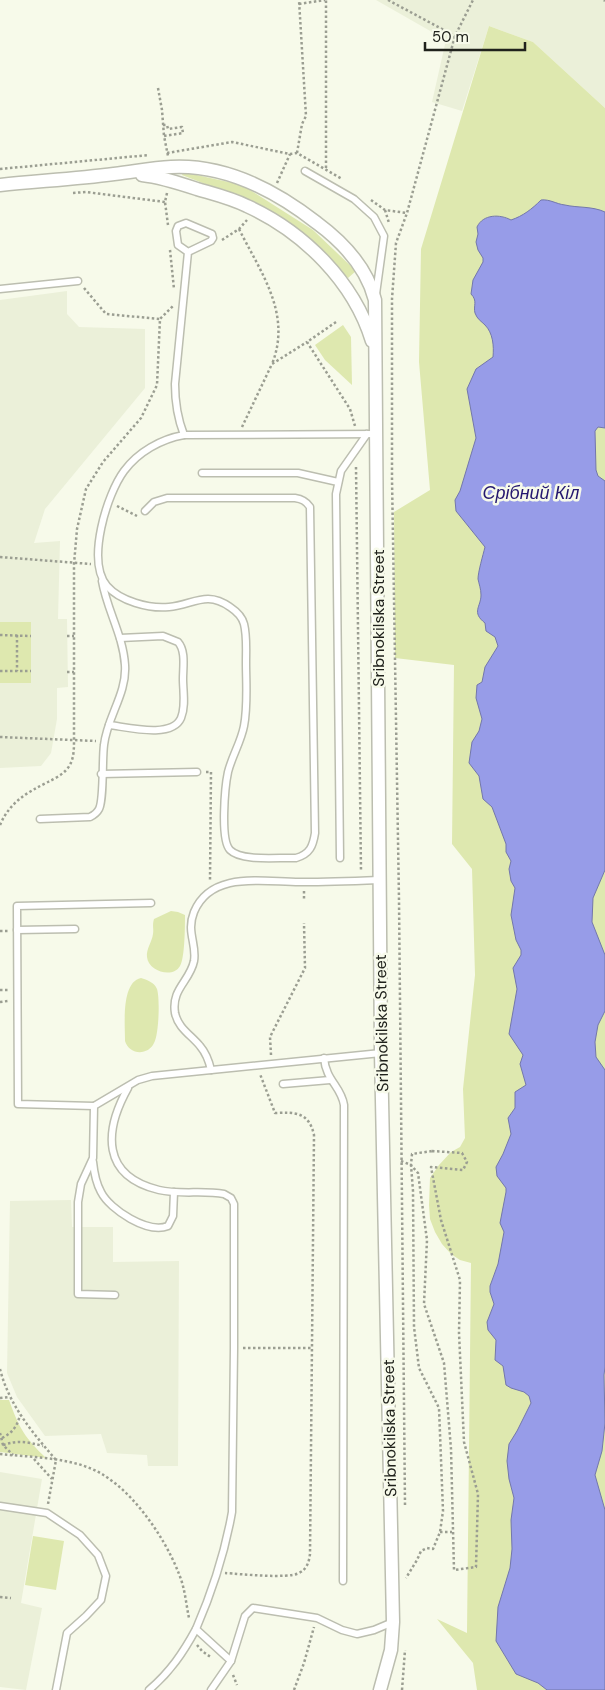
<svg xmlns="http://www.w3.org/2000/svg" width="605" height="1690" font-family="'DM Sans',sans-serif">
  <rect width="100%" height="100%" fill="#f7faea"/>
  <g fill="#ebf0d9">
    <path d="M376 0H605V108L533 42 489 26 462 111 432 102 446 40Z"/>
    <path d="M67 291V314L79 327 145 329V388L45 509 34 543 60 541 58 619H67L68 687 57 688V719L51 753 41 766 0 768V300Z"/>
    <path d="M71 1200 72 1227H113V1262L179 1261 178 1466H148L147 1455 107 1453 101 1434 45 1436 17 1397 7 1373 10 1201Z"/>
    <path d="M0 1472 42 1479 21 1603 42 1608 26 1690 0 1687Z"/>
  </g>
  <g fill="#dee8af">
    <path d="M489 26 533 42 605 108V1690H477L473 1663 437 1619 467 1633 471 1263 460 1260 451 1254 442 1244 435 1232 430 1219 429 1205 430 1178 439 1165 451 1152 460 1147 465 1138 463 1089 475 975 472 869 452 844 454 665 395 658 394 512 430 490 419 362 421 249Z"/>
    <path d="M183 172 242 185 313 230 356 271 348 278 340 270 236 196 182 175Z"/>
    <path d="M343 325 351 337 352 385 325 360 315 345Z"/>
    <rect x="0" y="622" width="31" height="61"/>
    <path d="M171 911 178 912 185 915C185 925 185 958 180 966 173 979 148 971 147 957 146 949 152 942 153 934 154 929 152 925 154 919Z"/>
    <path d="M141 978C147 980 154 982 157 989 160 998 159 1034 154 1043 148 1056 129 1055 125 1041 125 1024 121 982 141 978Z"/>
    <path d="M0 1400H9C19 1428 25 1438 46 1458L0 1452Z"/>
    <path d="M33 1536 64 1541 56 1590 25 1585Z"/>
  </g>
  <path fill="#979ce8" stroke="#7377ab" d="M541 200C550 199 556 204 565 205 578 208 592 206 605 212V428L598 427 595 431 596 470 598 476 605 481V870L593 898 592 922 605 955V1011L598 1025 595 1042 596 1057 605 1070V1367L604 1375 605 1423 602 1451 595 1475 605 1510V1690H547L538 1683 516 1674 496 1641 498 1607 510 1568 512 1549 511 1520 514 1498 509 1479 507 1461 509 1444 517 1431 531 1403 529 1396 524 1392 511 1388 506 1385 503 1366 495 1360 496 1340 488 1330 487 1322 494 1304 490 1292V1286L498 1264 504 1232 500 1223 506 1192V1188L497 1176 496 1167 503 1154 511 1134 508 1118 515 1108V1092L526 1085 520 1064 523 1055 509 1034 517 989 513 968 521 955V950L516 940 511 915 515 888 511 881 509 869 511 861 506 852V844L492 807 483 799 479 776 469 763 472 742 479 731 482 719 476 698 477 685 482 682 485 667 498 646 495 637 486 631 485 623C471 612 481 607 481 595 481 589 479 584 478 579 478 572 483 555 485 547L456 511 455 500 460 491 476 438 467 389 476 369 493 357C494 346 493 333 485 325 481 321 477 319 475 313 473 306 478 301 471 294L473 280 483 262V258L478 250 476 242 478 234 477 227C483 214 500 214 511 220 523 216 532 209 541 200Z"/>
  <g fill="none" stroke-linecap="round" stroke-linejoin="round">
    <defs>
      <g id="lane">
        <path d="M305 171 354 199 374 217 384 236 376 294"/>
        <path d="M0 289 78 281"/>
        <path d="M184 435C177 417 175 402 175 384L188 252 211 241 213 238 212 234 186 223 178 226 176 231 178 245 188 252"/>
        <path d="M202 473H298L338 482"/>
        <path d="M145 511 154 502 167 498H295C302 499 306 501 310 507L315 833C313 846 310 854 296 858 280 857 242 862 230 850 220 840 225 786 228 772 232 756 241 742 244 726 248 705 246 683 246 662 246 649 247 636 244 624 242 616 236 611 230 607 206 590 193 605 169 607 149 609 120 601 107 586 86 561 107 494 124 471 138 452 161 439 184 435L377 434"/>
        <path d="M109 725C127 727 172 739 181 718 186 706 183 691 183 679 183 667 186 651 178 642L163 636 120 638"/>
        <path d="M101 774 197 772"/>
        <path d="M40 819 90 817C94 815 97 813 99 809 104 800 102 759 104 745 107 717 127 694 125 665 123 635 107 610 102 581"/>
        <path d="M340 858 336 494 341 471 367 434"/>
        <path d="M17 930 75 929"/>
        <path d="M324 1058C326 1081 341 1086 344 1105L343 1581"/>
        <path d="M211 1070C209 1061 206 1053 200 1046 191 1035 178 1028 175 1013 171 989 190 981 194 961 197 944 186 932 194 912 212 869 267 883 303 882 329 882 354 881 379 880"/>
        <path d="M283 1084 330 1080"/>
        <path d="M128 1088C104 1131 101 1176 159 1190 180 1195 203 1190 224 1194L231 1198 234 1204V1348L232 1512C225 1552 212 1592 196 1629L231 1661"/>
        <path d="M94 1106 18 1104 17 906 151 903"/>
        <path d="M93 1162C94 1172 96 1183 101 1192 110 1210 148 1234 168 1226L173 1216 174 1192"/>
        <path d="M115 1295 78 1294V1202L81 1184 93 1158 94 1106 138 1080 152 1076 381 1053"/>
        <path d="M0 1506 47 1513 80 1535 98 1555 106 1576 101 1600 86 1616 67 1633 56 1690"/>
        <path d="M149 1690C170 1672 183 1653 196 1629"/>
        <path d="M211 1690 231 1661 245 1616 253 1608 317 1618 342 1630 357 1634 374 1630 393 1622"/>
      </g>
      <g id="street">
        <path d="M142 175C161 177 179 183 197 189 214 194 231 198 247 206 304 232 354 282 372 341"/>
        <path d="M0 185C38 181 76 179 114 174 133 172 151 168 171 167 225 164 276 191 317 223 344 243 367 268 375 300L381 1053 393 1622 391 1650 380 1690"/>
      </g>
    </defs>
    <use href="#lane" stroke="#bcbeb0" stroke-width="9"/>
    <use href="#street" stroke="#bcbeb0" stroke-width="15"/>
    <g stroke="#9b9e92" stroke-width="2.5" stroke-dasharray="2.5 2.5" stroke-linecap="butt">
      <path d="M388 0 455 36"/>
      <path d="M604 0 605 1"/>
      <path d="M299 4 325 0"/>
      <path d="M158 88 162 110 164 136"/>
      <path d="M163 125H167L168 129 182 127 183 133 164 136 168 156"/>
      <path d="M167 153 232 142 290 154 297 153 342 179"/>
      <path d="M297 153 302 124 306 116 299 0"/>
      <path d="M326 168V0"/>
      <path d="M0 169 149 155"/>
      <path d="M277 183 290 154"/>
      <path d="M73 193 86 192 165 202"/>
      <path d="M167 193 165 202 168 225"/>
      <path d="M371 200 385 210 407 213 455 36 473 0"/>
      <path d="M385 210 389 223"/>
      <path d="M239 229C261 273 292 314 272 364"/>
      <path d="M222 240 239 229 247 220"/>
      <path d="M170 250 174 289"/>
      <path d="M84 288 106 314 160 319"/>
      <path d="M336 322 307 342 350 409 355 426"/>
      <path d="M242 427 272 364 307 342"/>
      <path d="M356 467 361 871"/>
      <path d="M117 506 137 516"/>
      <path d="M0 557 91 564"/>
      <path d="M0 635 31 636"/>
      <path d="M17 635V671"/>
      <path d="M67 636H74"/>
      <path d="M0 671H31"/>
      <path d="M67 672H74"/>
      <path d="M0 737 96 741"/>
      <path d="M206 772H211L210 880"/>
      <path d="M0 825C10 802 26 793 48 782 54 779 62 775 67 769 74 761 74 750 74 740V564L77 529 86 489 103 462 141 418 157 385 160 319 173 306"/>
      <path d="M304 891V900"/>
      <path d="M0 931H8"/>
      <path d="M0 990H8"/>
      <path d="M0 1002 8 1001"/>
      <path d="M271 1055 270 1037 305 968 304 923"/>
      <path d="M432 1151 462 1153 467 1162 463 1170 431 1167 441 1220 460 1280 459 1333 464 1442 478 1494 476 1567 454 1570 451 1449 444 1363 424 1304 427 1240 418 1173 411 1165 412 1154Z"/>
      <path d="M401 1161 411 1165 413 1191 414 1327 419 1368 439 1408 443 1511 440 1532 433 1549 427 1548 421 1551 417 1560 406 1578"/>
      <path d="M243 1348H312"/>
      <path d="M0 1369C9 1405 32 1432 56 1460L48 1504"/>
      <path d="M0 1398 10 1397"/>
      <path d="M0 1433 3 1445 13 1455"/>
      <path d="M2 1438C12 1433 17 1427 20 1415"/>
      <path d="M3 1445C18 1440 28 1442 43 1446"/>
      <path d="M0 1454C28 1457 60 1457 87 1467 127 1481 164 1535 179 1574 185 1588 186 1604 189 1618"/>
      <path d="M34 1459 52 1479"/>
      <path d="M405 1505 399 900 392 479V299L396 243 407 213"/>
      <path d="M440 1532H452"/>
      <path d="M225 1573C240 1574 288 1579 299 1573 307 1569 309 1562 310 1554L314 1135C309 1112 295 1112 275 1113L260 1074"/>
      <path d="M0 1597 11 1598"/>
      <path d="M197 1645 202 1651 212 1658"/>
      <path d="M233 1675 237 1685"/>
      <path d="M294 1690 304 1663 314 1627"/>
      <path d="M402 1690 405 1650"/>
    </g>
    <use href="#lane" stroke="#fff" stroke-width="6"/>
    <use href="#street" stroke="#fff" stroke-width="12"/>
  </g>
  <g text-anchor="middle" stroke-width="5" stroke-linejoin="round" paint-order="stroke">
    <g font-size="16" fill="#20221c" stroke="#f7faea">
      <text transform="translate(378 618) rotate(-90)" y="6">Sribnokilska Street</text>
      <text transform="translate(381 1023) rotate(-91)" y="6">Sribnokilska Street</text>
      <text transform="translate(389 1428) rotate(-91)" y="6">Sribnokilska Street</text>
    </g>
    <g font-size="18" font-style="italic" fill="#25186f" stroke="#f7faea">
      <text x="531" y="499">Срібний Кіл</text>
    </g>
  </g>
  <path d="M425 42v8h100v-8" fill="none" stroke="#20221c" stroke-width="2.5"/>
  <text x="432" y="42" font-size="15" fill="#20221c" stroke="#f7faea" stroke-width="4" paint-order="stroke">50 m</text>
</svg>
